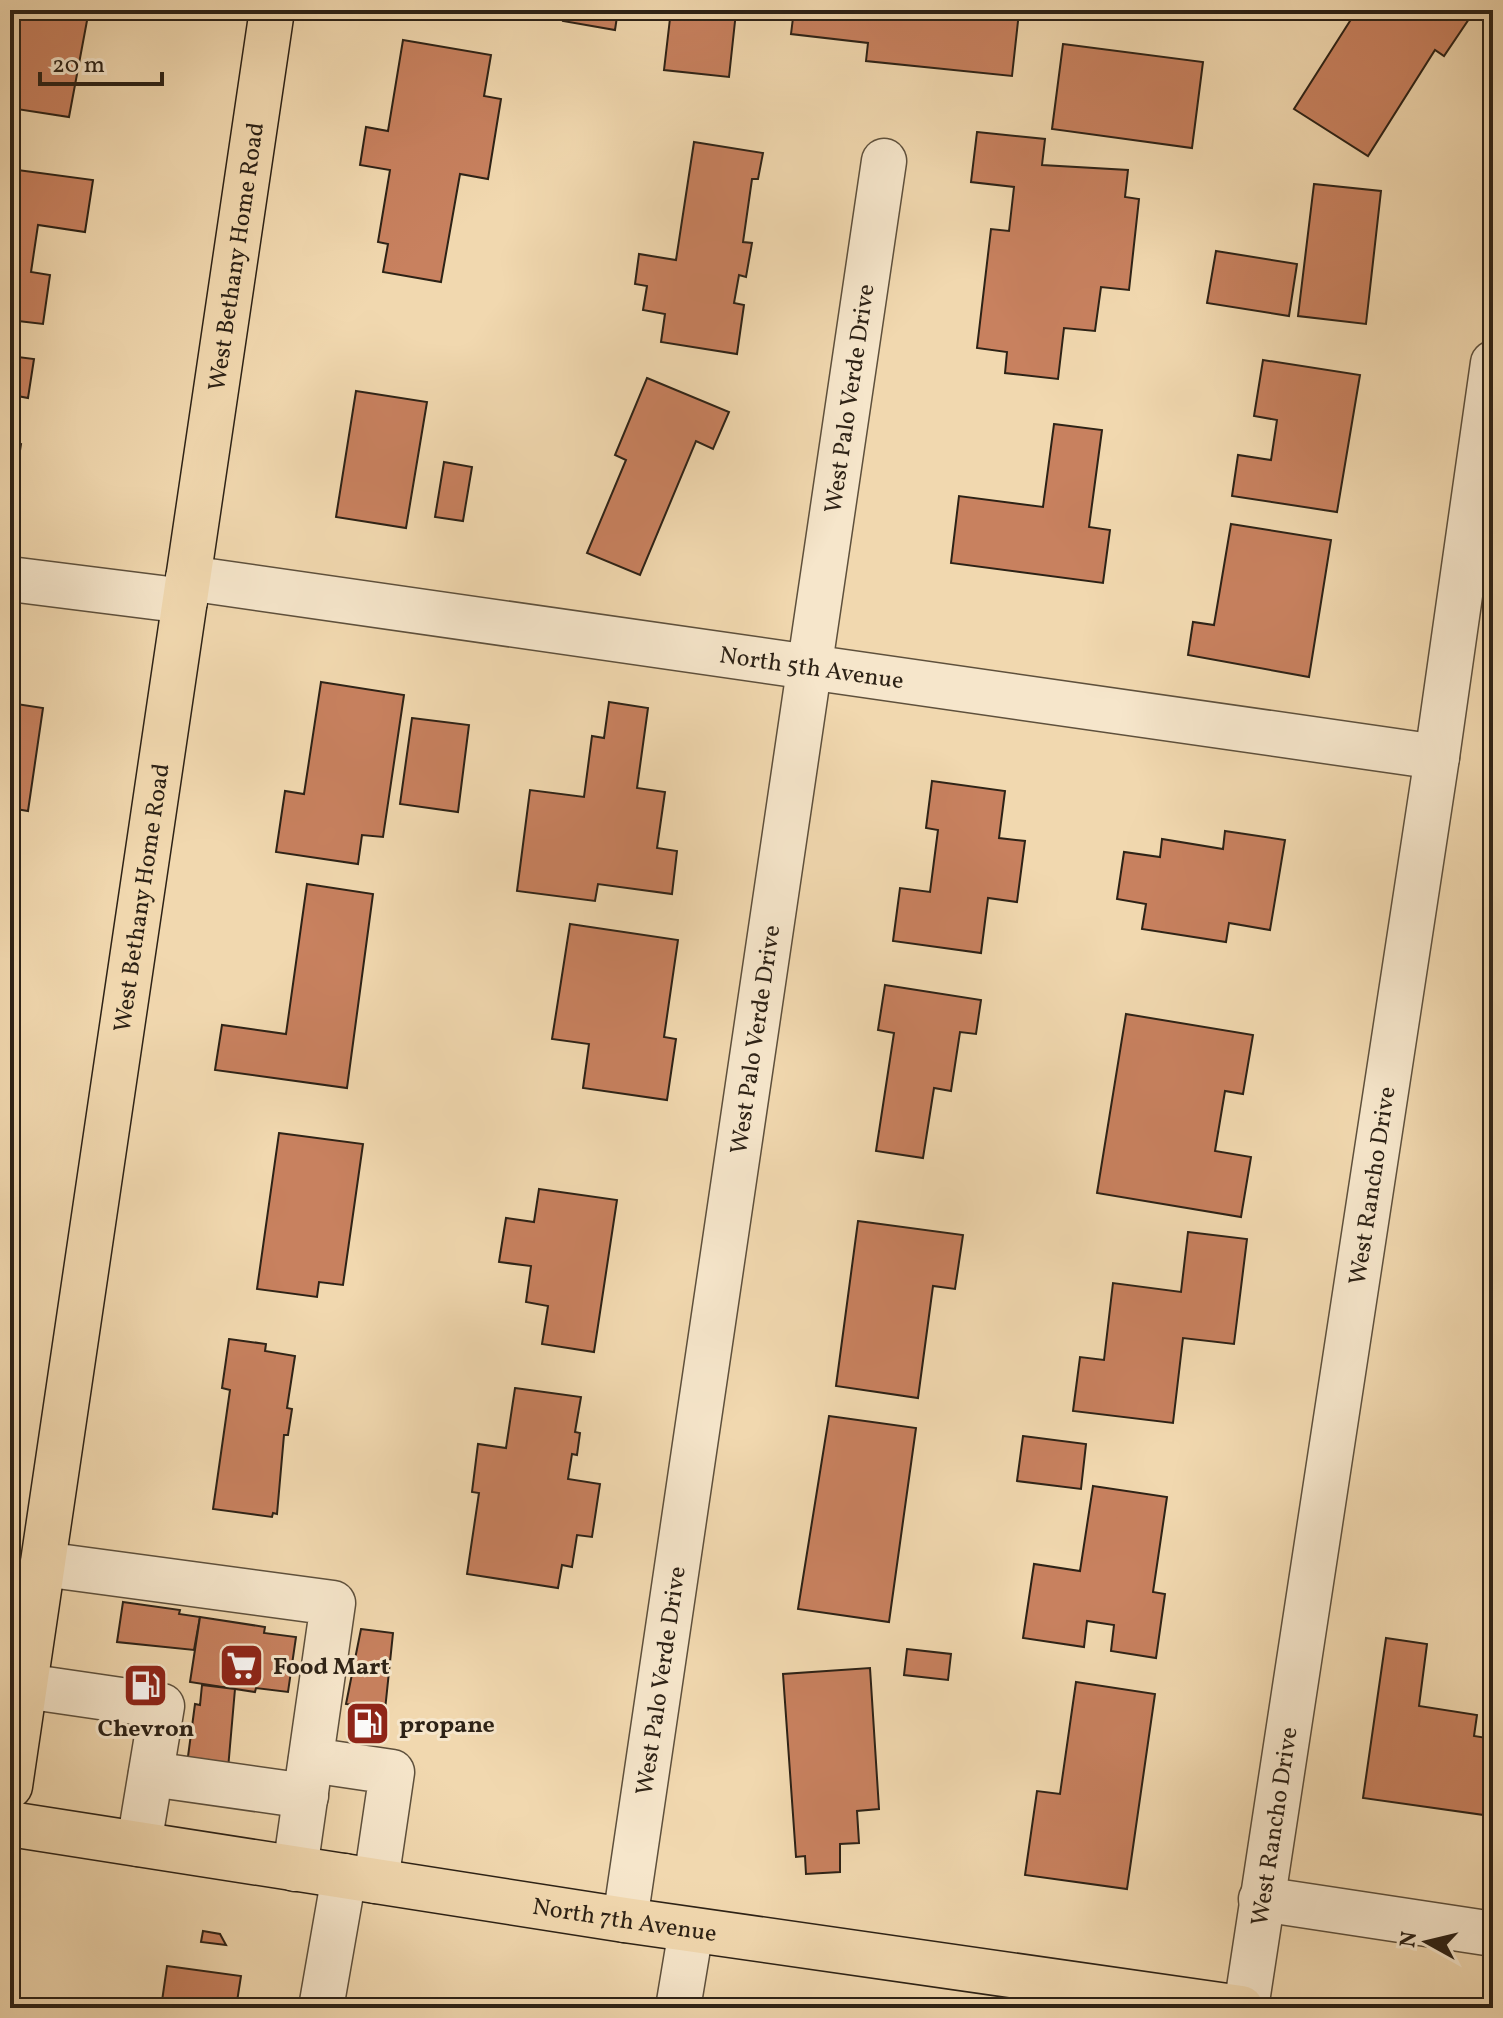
<svg xmlns="http://www.w3.org/2000/svg" width="1503" height="2018" font-family="Vollkorn,serif">
  <rect width="100%" height="100%" fill="#f1d8af"/>
  <filter id="stains"><feTurbulence type="fractalNoise" baseFrequency=".0025" numOctaves="4"/><feColorMatrix values="0 0 0 0 .2 0 0 0 0 .09 0 0 0 0 .02 0 0 0 .5 -.17"/></filter>
  <radialGradient id="worn" r=".72"><stop offset=".6" stop-color="#630" stop-opacity="0"/><stop offset="1" stop-color="#630" stop-opacity=".3"/></radialGradient>
  <g fill="#c8815f" stroke="#2d2216" stroke-width="2">
    <path d="M14 10H89L69 117 10 108Z"/>
    <path d="M565 10H618L615 30 563 21Z"/>
    <path d="M671 10 736 12 729 77 664 70Z"/>
    <path d="M794 10 1019 12 1012 76 866 61 868 43 791 34Z"/>
    <path d="M1357 10H1462L1471 16 1444 56 1435 50 1368 156 1294 109Z"/>
    <path d="M403 40 491 55 484 96 501 99 488 179 460 174 441 282 383 272 388 244 378 242 390 170 360 165 366 127 388 131Z"/>
    <path d="M1063 44 1203 62 1192 148 1052 129Z"/>
    <path d="M977 132 1045 139 1042 165 1128 170 1125 197 1139 199 1129 290 1101 287 1095 331 1064 328 1058 379 1005 373 1007 352 977 348 991 229 1009 231 1014 187 971 182Z"/>
    <path d="M694 142 763 153 758 179H752L743 242 752 243 746 277 739 275 734 303 744 305 737 354 661 342 665 314 643 310 647 286 635 284 639 254 676 260Z"/>
    <path d="M10 169 93 180 85 232 38 225 31 272 50 275 43 324 10 320Z"/>
    <path d="M1314 184 1381 191 1366 324 1298 316Z"/>
    <path d="M1216 251 1297 264 1289 316 1207 303Z"/>
    <path d="M10 356 34 359 28 398 12 395 10 406Z"/>
    <path d="M1263 360 1360 375 1337 512 1232 496 1238 455 1271 460 1277 420 1254 416Z"/>
    <path d="M647 378 729 412 713 449 696 441 640 575 587 553 626 460 615 455Z"/>
    <path d="M356 391 427 402 406 528 336 517Z"/>
    <path d="M1054 424 1102 430 1089 527 1110 530 1103 583 951 563 959 496 1043 507Z"/>
    <path d="M10 442 21 444 11 509H10Z"/>
    <path d="M444 462 472 467 463 521 435 517Z"/>
    <path d="M1231 524 1331 540 1309 677 1188 655 1193 622 1214 625Z"/>
    <path d="M321 682 404 695 383 837 362 835 358 864 276 852 285 791 304 794Z"/>
    <path d="M609 702 648 708 637 788 665 792 657 848 677 851 672 894 598 884 595 901 517 891 530 790 584 797 592 736 604 738Z"/>
    <path d="M10 703 43 708 28 811 10 808Z"/>
    <path d="M412 718 469 725 458 812 400 804Z"/>
    <path d="M932 781 1005 791 999 838 1025 841 1017 902 988 898 981 953 893 941 900 888 930 892 938 830 926 828Z"/>
    <path d="M1225 831 1285 840 1270 930 1229 923 1226 942 1142 929 1146 904 1117 899 1124 852 1160 857 1162 839 1223 849Z"/>
    <path d="M307 884 373 894 347 1088 215 1070 222 1025 286 1034Z"/>
    <path d="M570 924 678 940 664 1037 676 1039 667 1100 583 1088 589 1044 552 1039Z"/>
    <path d="M885 985 981 1000 976 1034 960 1032 951 1091 934 1088 923 1158 876 1151 894 1033 878 1030Z"/>
    <path d="M1126 1014 1253 1035 1243 1094 1225 1091 1215 1151 1251 1157 1241 1217 1097 1193Z"/>
    <path d="M279 1133 363 1144 343 1285 319 1282 317 1297 257 1289Z"/>
    <path d="M539 1189 617 1200 594 1352 542 1344 548 1306 526 1302 531 1266 499 1262 506 1218 534 1222Z"/>
    <path d="M858 1221 963 1235 955 1289 933 1286 918 1398 836 1386Z"/>
    <path d="M1188 1232 1247 1239 1234 1344 1183 1338 1173 1423 1073 1411 1080 1357 1104 1360 1113 1283 1181 1292Z"/>
    <path d="M229 1339 266 1344 265 1351 295 1356 287 1408 292 1409 288 1435H284L277 1514 273 1513 272 1517 213 1509 230 1390 222 1388Z"/>
    <path d="M515 1388 581 1397 575 1432 580 1433 577 1455 572 1454 568 1479 600 1484 592 1537 577 1535 572 1567 562 1565 558 1588 467 1574 479 1493 472 1492 478 1444 506 1448Z"/>
    <path d="M829 1416 916 1428 889 1622 798 1609Z"/>
    <path d="M1023 1436 1086 1444 1081 1489 1017 1481Z"/>
    <path d="M1093 1486 1167 1497 1153 1592 1165 1594 1156 1658 1111 1651 1114 1625 1087 1621 1084 1647 1023 1638 1034 1564 1080 1571Z"/>
    <path d="M123 1602 180 1610 179 1614 200 1617 194 1650 117 1642Z"/>
    <path d="M200 1617 265 1627 264 1633 296 1637 288 1692 256 1688 255 1692 190 1682Z"/>
    <path d="M361 1629 393 1633 385 1710 346 1704Z"/>
    <path d="M1386 1638 1427 1644 1419 1706 1477 1715 1474 1736 1493 1739 1484 1815 1363 1798Z"/>
    <path d="M907 1649 951 1654 948 1680 904 1675Z"/>
    <path d="M870 1668 879 1809 857 1811 859 1843 840 1844V1872L806 1874 805 1856 796 1857 783 1674Z"/>
    <path d="M1076 1682 1155 1694 1127 1889 1025 1875 1037 1791 1060 1794Z"/>
    <path d="M202 1685 235 1689 228 1769 187 1764 195 1704 200 1705Z"/>
    <path d="M203 1931 220 1934 226 1945 201 1942Z"/>
    <path d="M167 1966 241 1976 236 2008H161Z"/>
  </g>
  <g fill="none" stroke-linecap="round" stroke-linejoin="round">
    <defs>
      <g id="minor">
        <path id="s1" d="M188 578 1437 757"/>
        <path d="M10 579 185 601"/>
        <path d="M43 1564 333 1603 295 1869"/>
        <path d="M25 1686 162 1706 139 1844"/>
        <path d="M311 1760 392 1772 376 1881"/>
        <path d="M151 1774 306 1796"/>
        <path d="M1261 1899 1493 1934"/>
        <path id="s2" d="M625 1920 884 161"/>
        <path d="M321 2008 344 1876"/>
        <path d="M678 2008 691 1930"/>
        <path id="s3" d="M1246 2008 1437 757 1493 363"/>
      </g>
      <g id="major">
        <path id="s4" d="M10 1786 272 10"/>
        <path id="s5" d="M10 1824 625 1920 1241 2008"/>
      </g>
    </defs>
    <use href="#minor" stroke="#5e503c" stroke-width="47"/>
    <use href="#major" stroke="#2d2216" stroke-width="47"/>
    <use href="#minor" stroke="#f6e6cb" stroke-width="44"/>
    <use href="#major" stroke="#f1d8af" stroke-width="44"/>
  </g>
  <defs>
    <symbol id="supermarket-square" viewBox="-11 -11 22 22"><rect x="-9" y="-9" width="18" height="18" rx="4" fill="#8f2418" stroke="#f6e6cb"/><path d="M-6-5.5h2.5l.6 2H6L4.5 2H-2.5L-4.4-4H-6ZM-1.5 3.2a1.3 1.3 0 1 0 .1 0ZM3 3.2a1.3 1.3 0 1 0 .1 0Z" fill="#fff"/></symbol>
    <symbol id="fuel-square" viewBox="-11 -11 22 22"><rect x="-9" y="-9" width="18" height="18" rx="4" fill="#8f2418" stroke="#f6e6cb"/><path d="M-5.5-6h7V0h2V4h1.3V-2.5L3-4.5l.8-.8L6-3V5H2.5V1h-1V6h-7ZM-4.2-4.7v3.2H.2V-4.7Z" fill="#fff"/></symbol>
  </defs>
  <g fill-rule="evenodd">
    <use href="#supermarket-square" x="216" y="1640" width="51" height="51"/>
    <use href="#fuel-square" x="120" y="1660" width="51" height="51"/>
    <use href="#fuel-square" x="342" y="1698" width="51" height="51"/>
  </g>
  <g text-anchor="middle" stroke-width="6" stroke-linejoin="round" paint-order="stroke">
    <g font-size="24" fill="#2d2216" stroke="#f6e6cb">
      <text dy="8" stroke="none"><textPath href="#s4" startOffset="1546">West Bethany Home Road</textPath></text>
      <text dy="8" stroke="none"><textPath href="#s2" startOffset="1538">West Palo Verde Drive</textPath></text>
      <text dy="8" stroke="none"><textPath href="#s1" startOffset="630">North 5th Avenue</textPath></text>
      <text dy="8" stroke="none"><textPath href="#s4" startOffset="898">West Bethany Home Road</textPath></text>
      <text dy="8" stroke="none"><textPath href="#s2" startOffset="890">West Palo Verde Drive</textPath></text>
      <text dy="8" stroke="none"><textPath href="#s3" startOffset="832">West Rancho Drive</textPath></text>
      <text dy="8" stroke="none"><textPath href="#s2" startOffset="242">West Palo Verde Drive</textPath></text>
      <text dy="8" stroke="none"><textPath href="#s3" startOffset="184">West Rancho Drive</textPath></text>
      <text dy="8" stroke="none"><textPath href="#s5" startOffset="622">North 7th Avenue</textPath></text>
    </g>
    <g font-size="24" font-weight="bold" fill="#2d2216" stroke="#f6e6cb" text-anchor="start">
      <text x="273" y="1674">Food Mart</text>
      <text x="399" y="1732">propane</text>
      <text x="146" y="1736" text-anchor="middle">Chevron</text>
    </g>
  </g>
  <rect width="1503" height="2018" fill="none" stroke="#f1d8af" stroke-width="40"/>
  <rect x="12" y="12" width="1479" height="1994" fill="none" stroke="#2d2216" stroke-width="4"/>
  <rect x="20" y="20" width="1463" height="1978" fill="none" stroke="#2d2216" stroke-width="2"/>
  <g transform="translate(1427 1942) rotate(278)" stroke="#f6e6cb" stroke-width="6" paint-order="stroke">
  <path d="M0-6L14 30L0 20L-14 30Z" fill="#2d2216"/>
  <text y="-12" font-size="22" font-weight="bold" text-anchor="middle" fill="#2d2216">N</text>
  </g>
  <path d="M40 72v12h122v-12" fill="none" stroke="#2d2216" stroke-width="4"/>
  <text x="52" y="72" font-size="24" fill="#2d2216" stroke="#f6e6cb" stroke-width="6" paint-order="stroke">20 m</text>
  <rect width="100%" height="100%" filter="url(#stains)"/>
  <rect width="100%" height="100%" fill="url(#worn)"/>
</svg>
